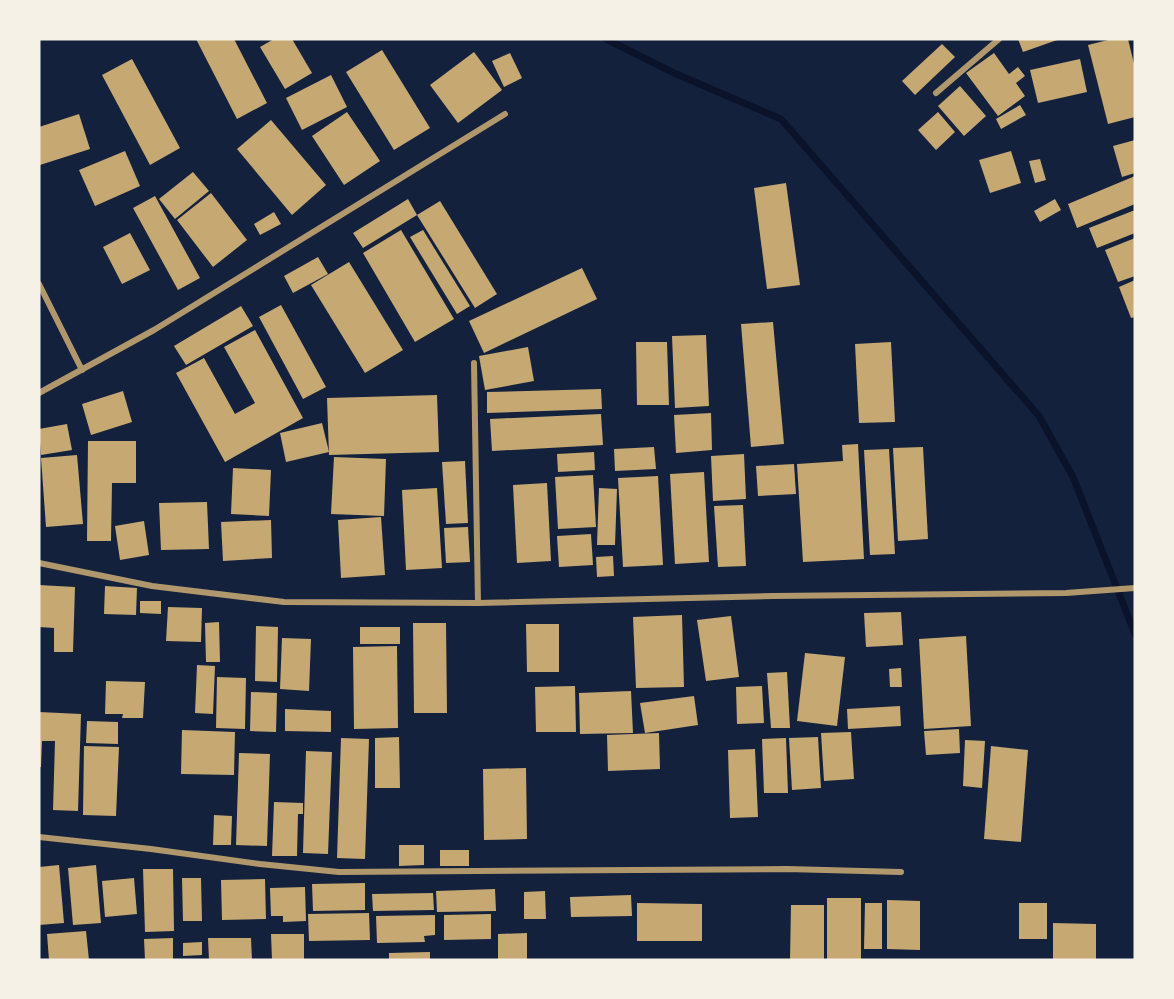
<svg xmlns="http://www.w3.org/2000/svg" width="1174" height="999" font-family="'Titillium Web',sans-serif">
  <rect width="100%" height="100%" fill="#14213d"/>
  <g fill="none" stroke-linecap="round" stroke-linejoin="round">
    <path stroke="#0b132b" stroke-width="7" d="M606 39 674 73 781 119 1039 416 1073 477 1135 634"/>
  </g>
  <g fill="#c6a872">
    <path d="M196 39H234L267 103 237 119Z"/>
    <path d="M274 39H292L312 73 285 89 260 47Z"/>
    <path d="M1018 39H1060L1023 52Z"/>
    <path d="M1112 39H1128L1135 68V117L1108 124 1088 45Z"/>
    <path d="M942 44 955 57 915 95 902 81Z"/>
    <path d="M382 50 430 128 394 150 346 72Z"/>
    <path d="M474 52 502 90 458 123 430 85Z"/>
    <path d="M510 53 522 78 504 87 492 61Z"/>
    <path d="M994 53 1009 74 1018 67 1025 76 1016 83 1025 96 998 116 966 73Z"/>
    <path d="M132 59 180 148 150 165 102 75Z"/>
    <path d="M1080 59 1087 92 1038 103 1030 70Z"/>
    <path d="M331 75 347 107 302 130 286 98Z"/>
    <path d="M960 86 986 116 964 136 938 106Z"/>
    <path d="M1020 105 1026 115 1001 129 996 119Z"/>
    <path d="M347 112 380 161 344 185 312 136Z"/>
    <path d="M938 112 955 132 936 150 918 130Z"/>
    <path d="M79 114 90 149 40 165 39 127Z"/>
    <path d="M271 120 326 185 292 215 237 149Z"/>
    <path d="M1135 140V173L1122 177 1113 146Z"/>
    <path d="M125 151 140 186 95 206 79 170Z"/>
    <path d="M1011 151 1021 183 990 193 979 160Z"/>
    <path d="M1040 159 1046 180 1035 183 1029 161Z"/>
    <path d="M193 172 209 191 175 219 159 199Z"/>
    <path d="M1135 176V204L1077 228 1068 204Z"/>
    <path d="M786 183 800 285 767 289 754 188Z"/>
    <path d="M211 193 247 240 213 267 177 220Z"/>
    <path d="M155 196 200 278 178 290 133 208Z"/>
    <path d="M408 199 417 215 363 248 353 233Z"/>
    <path d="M1055 199 1061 210 1040 222 1034 211Z"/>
    <path d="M440 201 497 294 475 308 417 215Z"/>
    <path d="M1135 210V233L1097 248 1089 228Z"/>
    <path d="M274 212 281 224 260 235 254 224Z"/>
    <path d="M401 230 454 319 415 342 363 253Z"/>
    <path d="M423 230 470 306 457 314 410 237Z"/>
    <path d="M130 233 150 270 122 284 103 247Z"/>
    <path d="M1135 238V276L1118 282 1105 250Z"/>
    <path d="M318 257 328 274 293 293 284 276Z"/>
    <path d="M349 262 403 350 365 373 311 285Z"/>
    <path d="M582 268 597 299 484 353 469 321Z"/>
    <path d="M1135 280V317L1131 318 1119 287Z"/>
    <path d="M281 305 326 387 303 399 259 317Z"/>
    <path d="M241 306 253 326 186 365 174 346Z"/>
    <path d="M773 322 784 444 751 447 741 324Z"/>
    <path d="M255 330 303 418 225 462 176 373 204 358 235 414 255 403 224 347Z"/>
    <path d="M706 335 709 406 675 408 672 336Z"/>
    <path d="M636 342H667L669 405H637Z"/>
    <path d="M891 342 895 422 859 423 855 344Z"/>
    <path d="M528 347 534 381 485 390 479 356Z"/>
    <path d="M601 389 602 409 487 413V392Z"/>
    <path d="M123 391 132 422 91 435 82 404Z"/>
    <path d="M437 395 439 452 329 455 327 398Z"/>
    <path d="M711 413 712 450 676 453 674 415Z"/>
    <path d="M601 414 603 445 492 451 490 419Z"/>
    <path d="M322 423 329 452 286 462 280 433Z"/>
    <path d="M67 424 72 450 41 455 39 429Z"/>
    <path d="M88 441H136V483H112L111 541H87Z"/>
    <path d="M858 444 864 559 803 562 797 464 843 461 842 445Z"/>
    <path d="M654 447 656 469 615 471 614 449Z"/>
    <path d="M923 447 928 539 898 541 893 448Z"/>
    <path d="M889 449 895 554 870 555 864 450Z"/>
    <path d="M594 452 595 470 558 472 557 454Z"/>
    <path d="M744 454 746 499 713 501 711 456Z"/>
    <path d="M77 455 83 524 46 527 41 458Z"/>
    <path d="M334 457 386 459 384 516 331 514Z"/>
    <path d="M465 461 468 523 446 524 442 462Z"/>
    <path d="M794 464 796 494 758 496 756 466Z"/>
    <path d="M233 468 271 470 269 516 231 514Z"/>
    <path d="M704 472 709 562 675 564 670 474Z"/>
    <path d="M593 475 596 527 558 529 555 477Z"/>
    <path d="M658 476 663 565 623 567 618 478Z"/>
    <path d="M547 483 551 561 517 563 513 485Z"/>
    <path d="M437 488 442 568 406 570 402 490Z"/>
    <path d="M599 488 617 489 615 545H597Z"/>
    <path d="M207 502 209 549 161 550 159 503Z"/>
    <path d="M743 505 746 566 718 567 714 506Z"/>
    <path d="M381 517 385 575 341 578 338 520Z"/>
    <path d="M271 520 272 558 223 561 221 522Z"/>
    <path d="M144 521 149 555 120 560 115 526Z"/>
    <path d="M468 527 470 562 446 563 444 528Z"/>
    <path d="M591 534 593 565 559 567 557 536Z"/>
    <path d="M613 556 614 576 597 577 596 557Z"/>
    <path d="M39 585 75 587 73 652H54V628L39 627Z"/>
    <path d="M105 586 137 588 136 615 104 614Z"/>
    <path d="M140 601H161V614L140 613Z"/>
    <path d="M168 607 202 608 201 642 166 641Z"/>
    <path d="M901 612 903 645 866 647 864 613Z"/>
    <path d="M682 615 684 687 636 688 633 617Z"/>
    <path d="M731 616 739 677 706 681 697 620Z"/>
    <path d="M219 622 220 662H206L205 623Z"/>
    <path d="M413 623H446L447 713H414Z"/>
    <path d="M526 624H559V672H527Z"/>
    <path d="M256 626 278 627 277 682 255 681Z"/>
    <rect x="360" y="627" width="40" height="17"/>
    <path d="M966 636 971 726 924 729 919 639Z"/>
    <path d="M282 638 311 639 309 691 280 689Z"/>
    <path d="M397 646 398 728 354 729 353 647Z"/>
    <path d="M805 653 845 657 837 726 797 721Z"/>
    <path d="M197 665 215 666 213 714 195 713Z"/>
    <path d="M901 668 902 687H890L889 669Z"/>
    <path d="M787 672 790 728H771L767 673Z"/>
    <path d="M217 677 246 678 245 729 216 728Z"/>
    <path d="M106 681 145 682 143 718H122L123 714H105Z"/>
    <path d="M575 686 576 732H536L535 687Z"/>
    <path d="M762 686 764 723 737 724 736 687Z"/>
    <path d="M631 691 633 733 580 734 579 693Z"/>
    <path d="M251 692 277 693 276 732 250 731Z"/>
    <path d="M694 696 698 725 645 733 640 703Z"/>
    <path d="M900 706 901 726 848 729 847 709Z"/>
    <path d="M285 709 331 711V732L285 731Z"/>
    <path d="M39 712 81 714 78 811 53 810 55 741H42L41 767H39Z"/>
    <path d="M87 721 118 722V744L86 743Z"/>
    <path d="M959 729 960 753 926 755 924 731Z"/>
    <path d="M182 730 235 732 234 775 181 774Z"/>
    <path d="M851 732 854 779 824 781 821 733Z"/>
    <path d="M659 733 660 769 608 771 607 735Z"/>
    <path d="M399 737 400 788H375V738Z"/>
    <path d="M818 737 821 788 792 790 789 738Z"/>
    <path d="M341 738 369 739 365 859 337 858Z"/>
    <path d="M786 738 788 793H764L762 739Z"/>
    <path d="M965 740 985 741 982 788 963 786Z"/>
    <path d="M84 746 119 747 116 816 83 815Z"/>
    <path d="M991 746 1028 750 1021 842 984 839Z"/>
    <path d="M755 749 758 817 730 818 728 750Z"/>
    <path d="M306 751 332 752 328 854 303 853Z"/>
    <path d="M239 753 270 754 267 846 236 845Z"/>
    <path d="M526 768 527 839 484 840 483 769Z"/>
    <path d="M274 802 303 803V814H298L297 856H272Z"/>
    <path d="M214 815 232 816 231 845H213Z"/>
    <path d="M399 845H424V865L399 866Z"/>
    <rect x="440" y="850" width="29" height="16"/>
    <path d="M59 865 64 923 39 925V867Z"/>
    <path d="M96 865 101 923 73 925 68 868Z"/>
    <path d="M143 869H173L174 931 145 932Z"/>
    <path d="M134 878 137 914 105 917 102 881Z"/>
    <path d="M182 878H201L202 921H183Z"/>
    <path d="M265 879 266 919 222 920 221 880Z"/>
    <path d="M365 883V910L313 911 312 884Z"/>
    <path d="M305 887 306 921 283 922V916H271L270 888Z"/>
    <path d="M495 889 496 911 437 912 436 891Z"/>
    <path d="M545 891 546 919H524V892Z"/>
    <path d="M433 893 434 910 373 911 372 894Z"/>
    <path d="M631 895 632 916 571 917 570 897Z"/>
    <rect x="827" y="898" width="34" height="62"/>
    <path d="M887 900 920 901V950L887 949Z"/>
    <path d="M637 903 702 904V941H637Z"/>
    <path d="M865 903H882V949H864Z"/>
    <rect x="1019" y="903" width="28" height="36"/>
    <path d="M791 905H824V960H790Z"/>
    <path d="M369 913 370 940 309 941 308 914Z"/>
    <path d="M491 914V939L444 940V915Z"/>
    <path d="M435 915V935L424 936 425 942 377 943 376 916Z"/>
    <path d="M1053 923 1096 924V960H1053Z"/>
    <path d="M86 931 89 960H49L47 934Z"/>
    <path d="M527 933V960H498V934Z"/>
    <path d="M271 934H304V960H272Z"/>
    <path d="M173 938V960H145L144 939Z"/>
    <path d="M208 938H251L252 960H209Z"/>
    <path d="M202 942V955L183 956V943Z"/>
    <path d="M430 952V960H389V953Z"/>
  </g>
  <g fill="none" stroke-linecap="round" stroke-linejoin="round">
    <g stroke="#b1986c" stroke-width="6">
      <path d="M936 93 999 39"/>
      <path d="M39 284 82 370"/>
      <path d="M474 363 478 603"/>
      <path d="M39 393 154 330 505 114"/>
      <path d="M39 563 152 586 284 602 478 603 773 596 1066 593 1135 588"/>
      <path d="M39 837 151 849 260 864 339 872 787 869 901 872"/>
    </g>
  </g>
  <rect width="1174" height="999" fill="none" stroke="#f6f1e7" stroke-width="81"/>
</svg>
